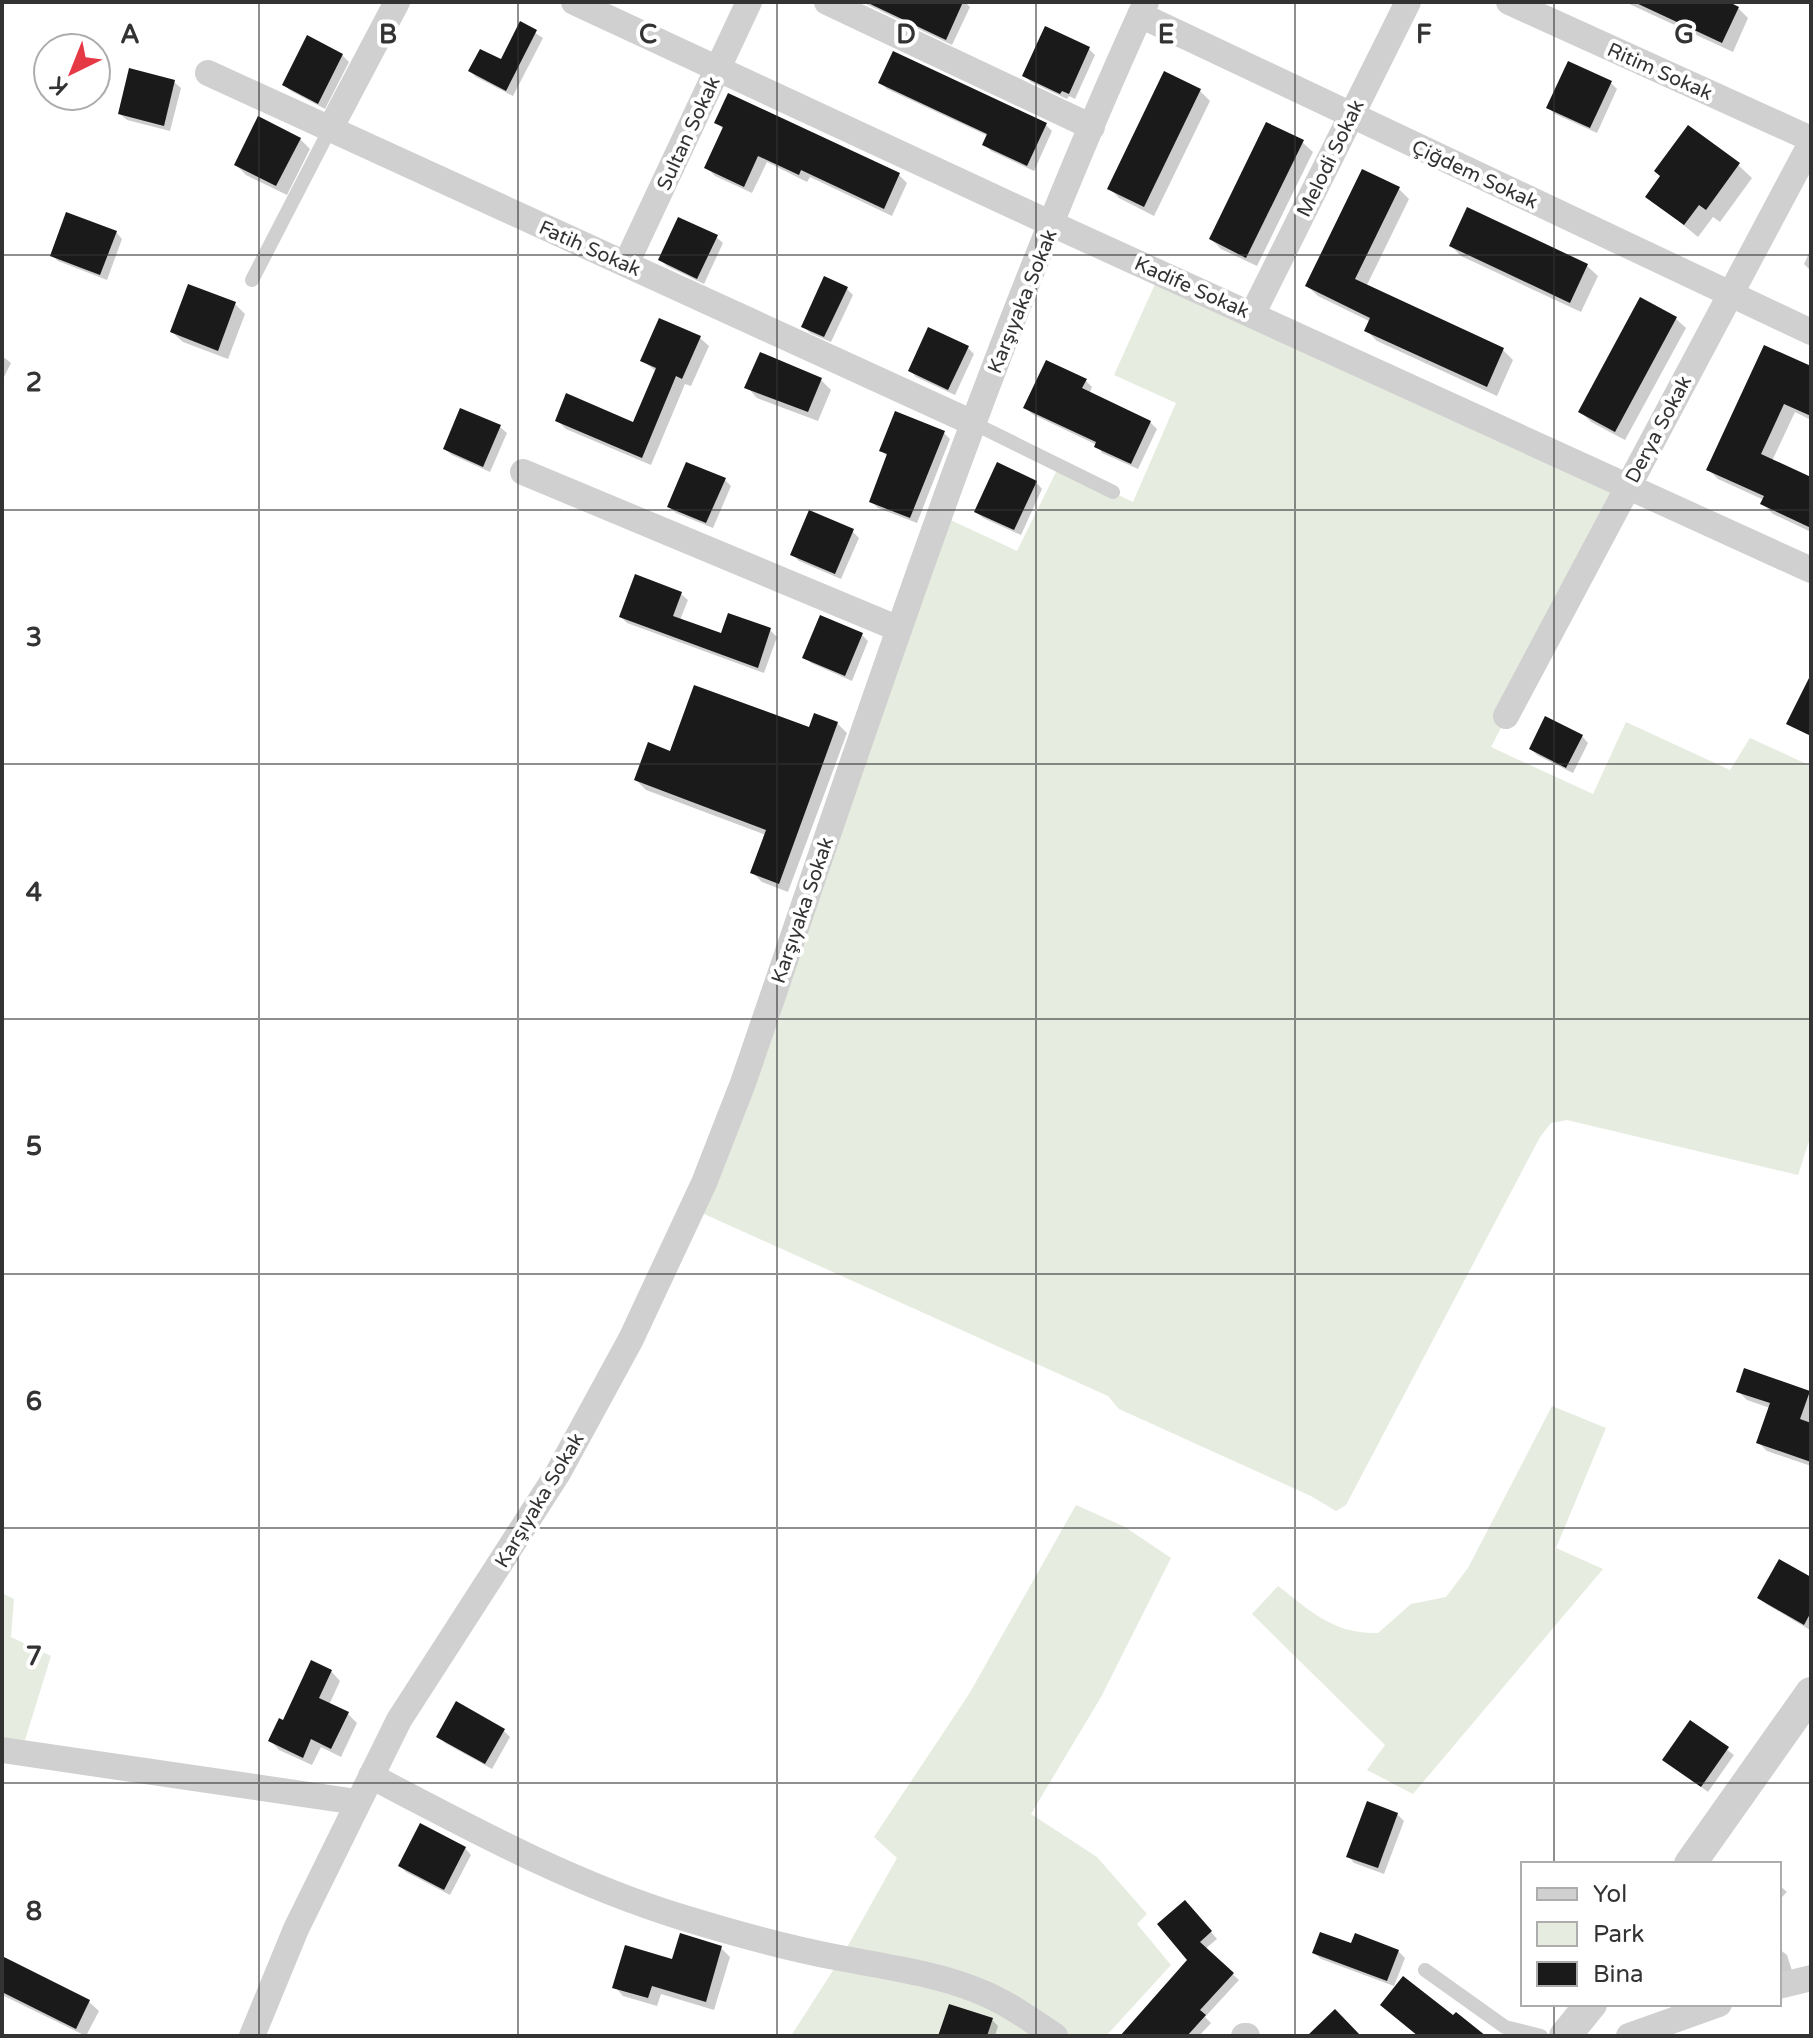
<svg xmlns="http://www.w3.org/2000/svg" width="1813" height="2038" font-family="'Varela Round',sans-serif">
  <rect width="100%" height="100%" fill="#fff"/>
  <g fill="#e6ecdf">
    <path d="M1160 273 1627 487 1491 747 1593 794 1626 722 1730 770 1750 738 1811 766V1135L1798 1175 1567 1120 1551 1123 1540 1137 1346 1505 1336 1511 1311 1496 1119 1409 1108 1396 693 1209 940 515 1017 551 1059 466 1133 502 1176 403 1114 375Z"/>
    <path d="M1552 1406 1606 1428 1556 1548 1603 1569 1413 1794 1367 1770 1385 1745 1252 1614 1278 1586C1312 1612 1333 1634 1378 1633L1411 1604 1446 1597 1468 1568Z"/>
    <path d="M1076 1505 1125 1527 1171 1558 1101 1697 1031 1814 1097 1857 1147 1914 1137 1924 1171 1965 1106 2036H791L841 1958 897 1858 874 1837 969 1694Z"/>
    <path d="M2 1593 14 1599 11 1637 51 1656 21 1753 2 1750Z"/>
  </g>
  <g fill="#0003">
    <path d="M862 2H965L970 7 952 45Z"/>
    <path d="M1625 2H1724L1738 8 1748 18 1733 52Z"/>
    <path d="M521 24 543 38 513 96 476 77 470 71 501 62Z"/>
    <path d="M1089 49 1095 55 1075 99 1069 96 1067 99 1031 82 1024 76Z"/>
    <path d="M342 55 349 62 325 109 291 91 284 85Z"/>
    <path d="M1165 74 1200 91 1210 101 1154 216 1119 198 1109 188Z"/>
    <path d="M174 82 181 88 170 131 127 120 120 114Z"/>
    <path d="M1610 82 1617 89 1597 133 1555 114 1549 108Z"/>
    <path d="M881 83 1046 125 1052 131 1034 171 991 151 985 145 988 136 887 89Z"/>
    <path d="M729 95 899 175 907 183 892 216 810 177 807 182 767 162 752 193 715 176 707 168 724 130 716 122Z"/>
    <path d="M300 139 310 149 287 195 246 175 236 165Z"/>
    <path d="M1302 142 1313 152 1257 266 1221 249 1211 239Z"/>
    <path d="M1738 165 1752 178 1720 222 1713 217 1698 237 1648 196Z"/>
    <path d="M1399 189 1409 199 1366 287 1503 350 1513 360 1497 396 1377 341 1367 331 1371 322 1318 296 1307 286Z"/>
    <path d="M1468 210 1587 266 1598 276 1581 312 1461 256 1451 246Z"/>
    <path d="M116 232 122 239 107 280 58 261 52 255Z"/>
    <path d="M716 237 723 243 704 284 667 266 660 260Z"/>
    <path d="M1811 249V271L1804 264Z"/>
    <path d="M847 289 853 295 831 342 810 333 803 326Z"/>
    <path d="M235 304 245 314 228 359 183 342 172 332Z"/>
    <path d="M1675 318 1686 328 1625 440 1591 422 1581 412Z"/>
    <path d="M700 338 709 346 691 386 685 384 651 465 566 429 557 420 634 424 657 372 643 361Z"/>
    <path d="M968 348 974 354 955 395 916 377 910 370Z"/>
    <path d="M2 356 11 363 2 381Z"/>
    <path d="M1811 369V420L1795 412 1772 461 1811 479V532L1773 514 1763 504 1764 500 1718 479 1708 469Z"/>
    <path d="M821 380 831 390 818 421 757 398 747 387Z"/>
    <path d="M1086 381 1092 387 1089 394 1150 422 1157 429 1138 469 1102 453 1097 445 1032 414 1026 408Z"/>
    <path d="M462 410 500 427 507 433 490 472 452 455 445 449Z"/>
    <path d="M944 433 950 439 917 523 878 508 871 501 888 457 882 451Z"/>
    <path d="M725 480 731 486 713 528 676 513 669 506Z"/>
    <path d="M1036 482 1042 489 1021 535 983 518 976 512Z"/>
    <path d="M852 531 859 538 841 579 799 561 793 555Z"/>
    <path d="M681 594 688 600 680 620 722 635 770 630 777 637 764 673 627 623 621 617Z"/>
    <path d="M862 635 868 641 852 681 811 663 805 657Z"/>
    <path d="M837 723 847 733 788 892 762 882 753 873 766 835 646 790 636 780 671 753Z"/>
    <path d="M1582 736 1588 743 1573 773 1537 755 1531 749Z"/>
    <path d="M1738 1391 1809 1393 1811 1395V1466L1767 1451 1758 1442 1770 1408 1747 1400Z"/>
    <path d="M1811 1579 1810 1630 1766 1604 1760 1598Z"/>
    <path d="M331 1671 340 1681 329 1705 348 1714 357 1723 341 1757 321 1747 312 1765 279 1750 270 1740Z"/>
    <path d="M1691 1722 1734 1755 1708 1792 1665 1760Z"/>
    <path d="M504 1731 510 1737 492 1769 445 1743 439 1736Z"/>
    <path d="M1397 1814 1404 1821 1384 1874 1354 1863 1348 1856Z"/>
    <path d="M465 1848 471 1855 450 1895 406 1872 400 1866Z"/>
    <path d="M1779 1885 1787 1892 1779 1900Z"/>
    <path d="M1192 1909 1217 1939 1205 1949 1239 1980 1205 2017 1211 2023 1199 2036H1122L1190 1960Z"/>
    <path d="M721 1948 730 1957 714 2010 661 1994 657 2006 623 1996 615 1987 673 1961Z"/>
    <path d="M1779 1949 1787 1955 1793 1974 1779 1979Z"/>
    <path d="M1398 1951 1405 1958 1394 1986 1321 1959 1314 1953Z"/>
    <path d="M2 1958 89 2002 99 2011 86 2036 2 1995Z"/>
    <path d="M992 2020 998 2026 995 2036H941Z"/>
  </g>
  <g fill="#1a1a1a">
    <path d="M866 2H963L946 40Z"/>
    <path d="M1634 2H1729L1739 7 1722 43Z"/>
    <path d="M520 21 537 30 506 91 468 71 480 49 501 59Z"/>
    <path d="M1045 26 1090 47 1069 94 1062 91 1060 94 1022 76Z"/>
    <path d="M307 35 343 54 318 104 282 85Z"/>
    <path d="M893 51 1047 123 1027 166 982 145 987 134 878 83Z"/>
    <path d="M1568 61 1612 81 1590 128 1546 108Z"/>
    <path d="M129 68 175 80 164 126 118 114Z"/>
    <path d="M1164 71 1201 89 1144 207 1107 189Z"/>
    <path d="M728 93 900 173 884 209 801 170 799 175 758 156 744 187 704 168 723 127 714 123Z"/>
    <path d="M258 116 301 138 276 186 234 165Z"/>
    <path d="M1266 122 1304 140 1246 258 1209 239Z"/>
    <path d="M1688 125 1740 163 1706 210 1699 205 1684 225 1645 197 1660 176 1654 171Z"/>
    <path d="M1362 169 1400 187 1355 279 1504 348 1487 387 1364 331 1370 318 1305 286Z"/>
    <path d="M1467 207 1588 264 1570 303 1449 246Z"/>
    <path d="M66 212 117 231 100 275 50 256Z"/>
    <path d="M678 217 718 235 697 279 658 260Z"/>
    <path d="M824 276 848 287 824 337 801 327Z"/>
    <path d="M188 284 236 302 218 351 170 332Z"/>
    <path d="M1640 297 1677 317 1615 432 1578 412Z"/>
    <path d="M659 318 701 336 682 379 676 376 642 458 555 421 566 393 633 422 656 368 640 361Z"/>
    <path d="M928 327 969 346 948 390 908 371Z"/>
    <path d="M1764 345 1811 366V416L1784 404 1761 454 1811 477V528L1760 504 1764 496 1706 470Z"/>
    <path d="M760 352 822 378 808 412 744 388Z"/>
    <path d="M1046 360 1087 379 1082 388 1151 421 1131 464 1094 447 1096 442 1023 408Z"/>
    <path d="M460 408 501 425 483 467 443 449Z"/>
    <path d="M895 411 945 431 910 518 869 502 887 454 879 451Z"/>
    <path d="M686 462 726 478 706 523 667 507Z"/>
    <path d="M997 462 1037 481 1014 530 974 512Z"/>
    <path d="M809 510 854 529 835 574 790 555Z"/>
    <path d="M635 574 682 592 673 616 721 633 728 613 771 628 758 668 619 617Z"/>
    <path d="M820 615 863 633 845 676 802 658Z"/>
    <path d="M1811 674V736L1786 724Z"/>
    <path d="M694 685 809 727 814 713 838 722 779 884 750 873 766 830 634 780 648 742 670 751Z"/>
    <path d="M1545 716 1583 735 1566 768 1529 749Z"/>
    <path d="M1744 1368 1810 1391 1800 1419 1811 1423V1462L1756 1443 1770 1403 1736 1392Z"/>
    <path d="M1779 1559 1811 1577V1612L1804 1625 1757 1598Z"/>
    <path d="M311 1660 332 1670 319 1698 349 1712 331 1749 311 1739 303 1758 268 1741 279 1718 283 1720Z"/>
    <path d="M456 1701 505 1729 485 1764 436 1737Z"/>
    <path d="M1690 1720 1729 1747 1701 1787 1662 1760Z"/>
    <path d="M1367 1801 1398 1813 1378 1868 1346 1857Z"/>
    <path d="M420 1823 466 1847 444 1890 398 1866Z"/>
    <path d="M1185 1900 1212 1931 1200 1942 1234 1973 1200 2010 1206 2015 1187 2036H1120L1187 1960 1157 1924Z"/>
    <path d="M1320 1932 1351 1943 1355 1933 1399 1950 1387 1981 1312 1953Z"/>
    <path d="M680 1933 722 1946 706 2002 652 1986 648 1998 612 1988 625 1945 672 1959Z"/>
    <path d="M2 1956 90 2000 76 2029 2 1992Z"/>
    <path d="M1403 1976 1453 2015 1456 2012 1486 2036H1418L1380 2005Z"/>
    <path d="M949 2004 993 2018 987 2036H938Z"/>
    <path d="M1335 2009 1361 2036H1307Z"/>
  </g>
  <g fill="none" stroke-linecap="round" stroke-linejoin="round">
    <g stroke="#d0d0d0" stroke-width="14">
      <path d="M252 280 330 129"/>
      <path d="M973 423 1113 492"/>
      <path d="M1425 1970 1505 2027 1541 2036"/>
    </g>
    <g stroke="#d0d0d0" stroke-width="26">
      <path d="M574 2 1052 224 1811 570"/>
      <path d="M827 2 1092 127"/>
      <path d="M1509 2 1811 139"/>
      <path d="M1140 15 1811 332"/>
      <path d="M208 73 973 423"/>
      <path d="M330 129 397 2"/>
      <path d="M626 264 749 2"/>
      <path d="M1252 315 1408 2"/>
      <path d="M523 472 899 629"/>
      <path d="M1506 716 1811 143"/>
      <path d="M2 1750 357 1802"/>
      <path d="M371 1776C472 1829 571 1883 681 1917 733 1933 786 1948 840 1958 886 1967 933 1973 976 1990 1005 2001 1030 2019 1055 2036"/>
      <path d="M1779 1986 1811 1978"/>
      <path d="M252 2036 296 1929 399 1720 558 1473 631 1339 704 1183 743 1083C868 720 986 352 1146 2"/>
      <path d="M1244 2036H1247"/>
      <path d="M1629 2036 1719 2004"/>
    </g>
    <g stroke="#d0d0d0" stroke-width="32">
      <path d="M1690 1864 1811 1693"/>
      <path d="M1565 2036 1591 2004"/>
    </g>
  </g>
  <path fill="none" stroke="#333" stroke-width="2" stroke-opacity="0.55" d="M259 2V2036M518 2V2036M777 2V2036M1036 2V2036M1295 2V2036M1554 2V1864M2 255H1811M2 510H1811M2 764H1811M2 1019H1811M2 1274H1811M2 1528H1811M2 1783H1811M1554 2004V2036"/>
  <g text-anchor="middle" stroke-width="8" stroke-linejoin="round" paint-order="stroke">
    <g font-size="20" fill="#333" stroke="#fff">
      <text transform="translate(1660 71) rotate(24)" y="7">Ritim Sokak</text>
      <text transform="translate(688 133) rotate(-65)" y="7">Sultan Sokak</text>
      <text transform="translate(1330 158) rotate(-64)" y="7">Melodi Sokak</text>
      <text transform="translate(1475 174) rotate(25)" y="7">Çiğdem Sokak</text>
      <text transform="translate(590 248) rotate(24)" y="7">Fatih Sokak</text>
      <text transform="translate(1192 287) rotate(24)" y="7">Kadife Sokak</text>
      <text transform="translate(1022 301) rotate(-68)" y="7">Karşıyaka Sokak</text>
      <text transform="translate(1658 429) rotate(-62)" y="7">Derya Sokak</text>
      <text transform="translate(802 910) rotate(-71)" y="7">Karşıyaka Sokak</text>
      <text transform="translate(539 1500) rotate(-59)" y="7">Karşıyaka Sokak</text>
    </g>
  </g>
  <g font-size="26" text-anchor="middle" font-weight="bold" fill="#333" stroke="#fff" stroke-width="8" stroke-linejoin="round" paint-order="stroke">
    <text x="130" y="43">A</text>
    <text x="388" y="43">B</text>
    <text x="648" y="43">C</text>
    <text x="906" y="43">D</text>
    <text x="1166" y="43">E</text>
    <text x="1424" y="43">F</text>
    <text x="1684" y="43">G</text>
    <text x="34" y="391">2</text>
    <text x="34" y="646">3</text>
    <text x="34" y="901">4</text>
    <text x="34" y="1155">5</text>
    <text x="34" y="1410">6</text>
    <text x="34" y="1665">7</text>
    <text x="34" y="1920">8</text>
  </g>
  <rect width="1813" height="2038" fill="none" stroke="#333333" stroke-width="8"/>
  <rect x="1521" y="1862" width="260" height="144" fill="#ffffff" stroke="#adadad" stroke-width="2"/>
  <rect x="1537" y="1888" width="40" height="12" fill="#d0d0d0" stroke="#adadad" stroke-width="2"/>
  <text x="1593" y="1902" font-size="24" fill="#333333">Yol</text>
  <rect x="1537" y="1922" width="40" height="24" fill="#e6ecdf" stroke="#adadad" stroke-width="2"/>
  <text x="1593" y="1942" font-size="24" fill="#333333">Park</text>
  <rect x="1537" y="1962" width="40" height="24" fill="#1a1a1a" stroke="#adadad" stroke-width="2"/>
  <text x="1593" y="1982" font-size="24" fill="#333333">Bina</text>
  <g transform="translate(72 72) rotate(223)"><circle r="38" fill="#ffffff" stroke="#adadad" stroke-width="2"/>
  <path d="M0-6L14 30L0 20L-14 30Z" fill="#e63946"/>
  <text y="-12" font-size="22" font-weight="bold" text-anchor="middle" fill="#333333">K</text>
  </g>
</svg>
